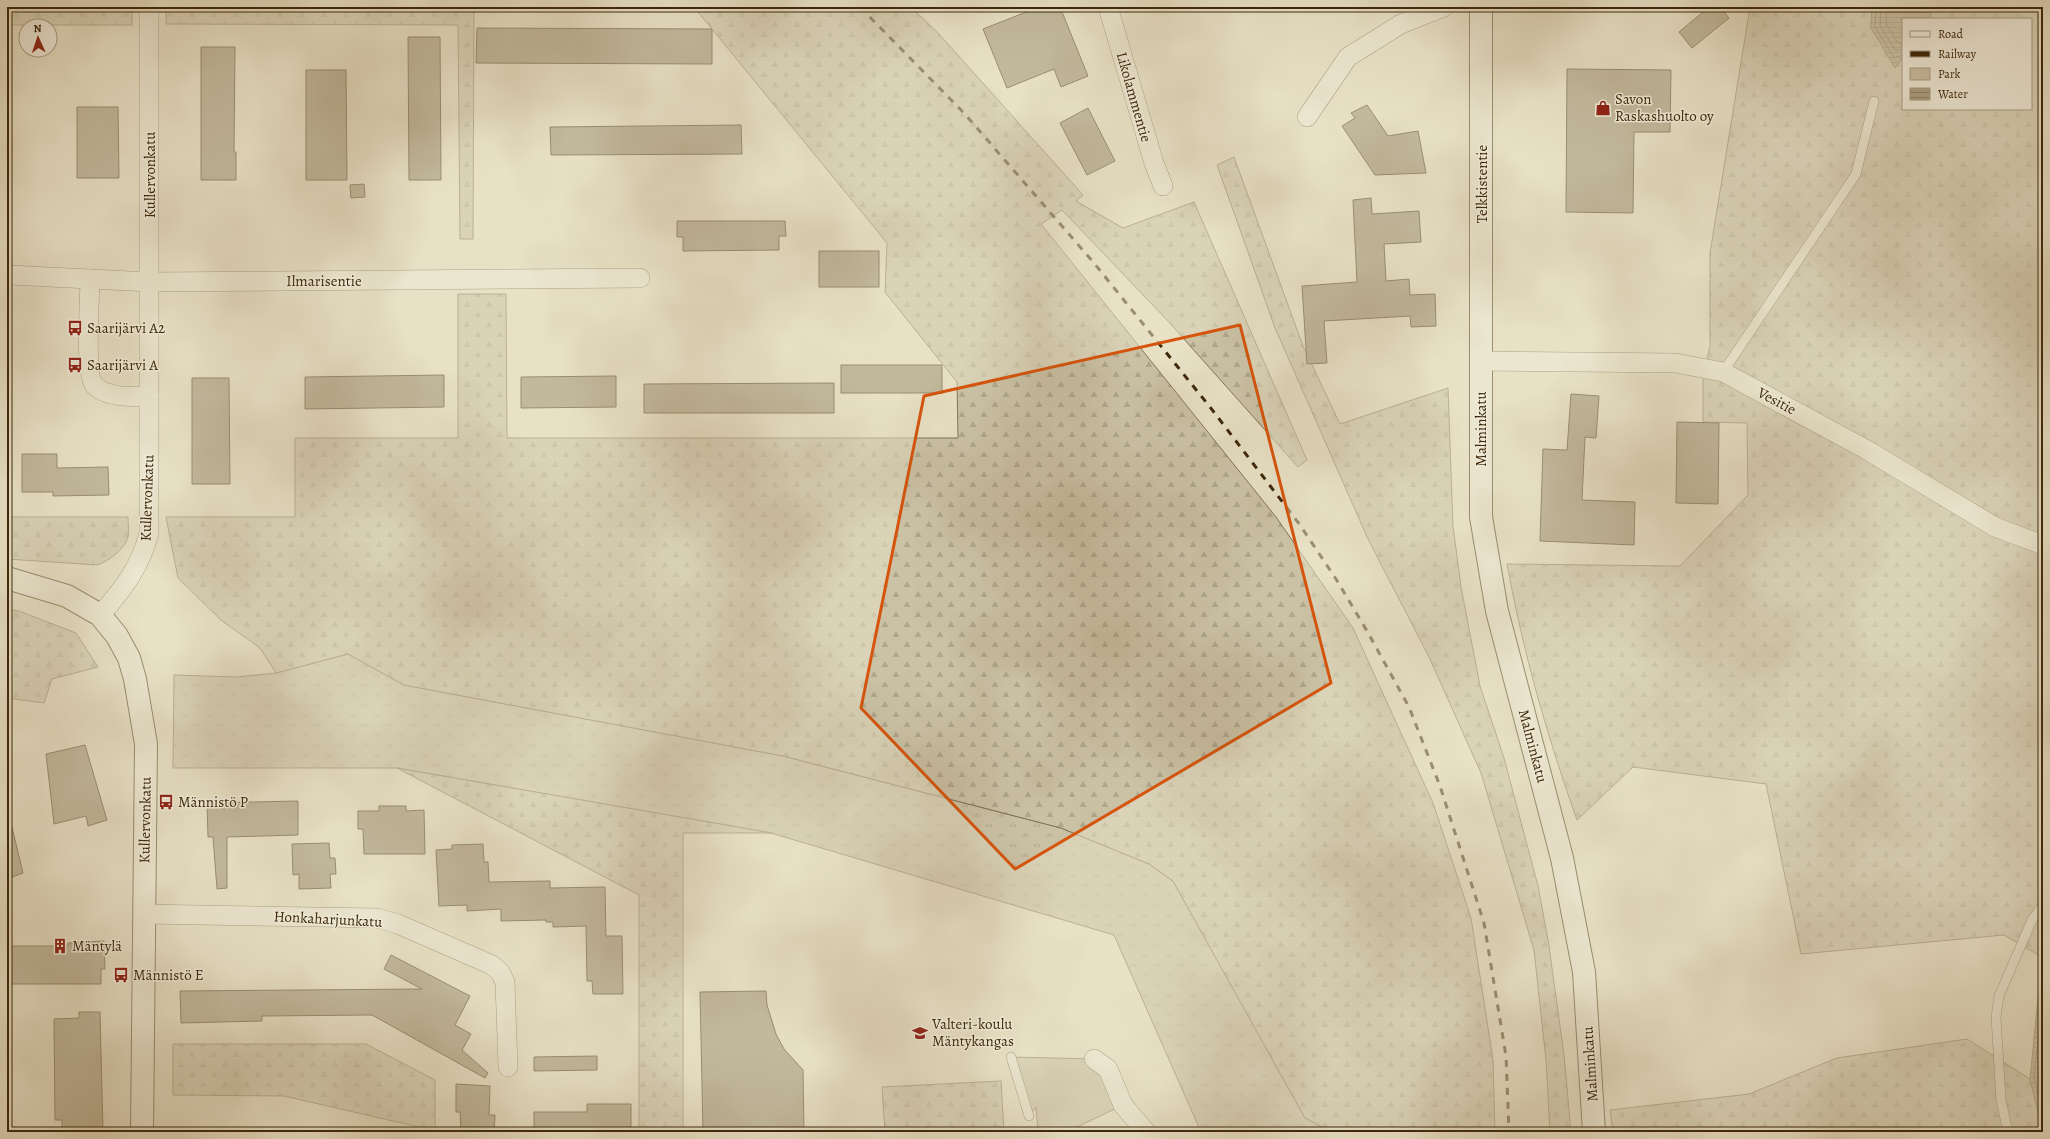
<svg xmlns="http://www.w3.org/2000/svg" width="2050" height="1139" font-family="Alegreya,serif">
  <defs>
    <pattern id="grass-tufts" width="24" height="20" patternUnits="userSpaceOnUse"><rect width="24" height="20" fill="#cbc2a6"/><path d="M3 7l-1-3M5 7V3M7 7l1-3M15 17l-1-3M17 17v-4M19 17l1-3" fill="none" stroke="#afa78d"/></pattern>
    <pattern id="forest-firs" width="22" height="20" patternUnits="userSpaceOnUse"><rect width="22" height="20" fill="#cbc2a6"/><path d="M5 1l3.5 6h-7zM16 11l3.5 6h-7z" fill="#afa78d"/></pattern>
    <pattern id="water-rules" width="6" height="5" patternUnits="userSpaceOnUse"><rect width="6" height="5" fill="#aea285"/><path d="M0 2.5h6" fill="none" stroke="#8f846b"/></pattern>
  </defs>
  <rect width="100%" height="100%" fill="#e8e1c6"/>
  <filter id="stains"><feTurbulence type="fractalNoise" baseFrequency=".005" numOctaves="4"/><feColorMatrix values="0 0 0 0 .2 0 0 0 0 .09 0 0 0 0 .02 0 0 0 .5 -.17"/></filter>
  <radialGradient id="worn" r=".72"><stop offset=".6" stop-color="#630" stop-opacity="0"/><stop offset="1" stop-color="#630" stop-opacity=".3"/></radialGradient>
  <path fill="url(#grass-tufts)" stroke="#847557" d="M348 654 404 685 783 756 1061 828 1149 864 1173 881 1305 1118 1332 1132H1201L1114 935 771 833 397 768H173L174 675 236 677 276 673Z"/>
  <g fill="url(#forest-firs)" stroke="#847557">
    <rect x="7" y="7" width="125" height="18"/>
    <path d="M166 7H474L473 239H460L458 25 166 24Z"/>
    <path d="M694 7H911L939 34 1083 195 1076 201 1123 228 1194 202 1307 460 1298 467 1167 320 1062 210 1041 224 1276 517 1353 628 1433 803 1471 918 1493 1060 1495 1132H1332L1305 1118 1173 881 1149 864 1061 828 783 756 404 685 348 654 276 673 260 648 222 621 178 578 166 517H295V438H458V294H506L507 438H958L957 382 885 292 887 243Z"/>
    <path d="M1750 7H1872L1871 28 1896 67 1903 56V109H2031V19H1927L1935 7H2043V987L2039 988 2040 956 2004 935 1801 954 1766 784 1633 767 1577 820C1547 736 1523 652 1507 564L1680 566 1748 495 1747 423 1703 422V377L1710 346V253Z"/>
    <path d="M1234 157 1303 346 1340 424 1448 388 1453 526 1461 587 1480 686 1504 758 1538 886 1549 946 1564 1055 1571 1132H1550L1546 1060 1534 950 1481 773 1429 657 1368 539 1275 328 1217 165Z"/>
    <path d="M7 517H128C128 523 129 531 128 537 124 550 109 561 97 565L7 559Z"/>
    <path d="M7 609 19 611 76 633 98 667 52 679 44 703 7 698Z"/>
    <path d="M397 768 772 833H683V1132H639V895Z"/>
    <path d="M1967 1039 2030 1079 2043 1132H1613L1610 1110 1749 1094 1837 1058Z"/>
    <path d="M173 1044H366L435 1080V1132H419V1127L284 1096 173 1095Z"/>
    <path d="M1001 1081 1004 1132H885L882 1087Z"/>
  </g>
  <path fill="#cbc2a6" stroke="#847557" d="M1011 1057 1094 1059 1123 1105 1077 1127 1038 1130 1036 1107 1029 1116Z"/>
  <g fill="url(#water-rules)" stroke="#817153">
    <path d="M1872 7H1935L1927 19H1903V56L1895 68 1871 28Z"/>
    <path d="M2043 987V1131L2030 1079 2039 988Z"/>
  </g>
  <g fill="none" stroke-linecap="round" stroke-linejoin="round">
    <g stroke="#766546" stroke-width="1">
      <path d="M1876 7 1875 27 1894 58 1903 55"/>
      <path d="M1881 7 1880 26 1895 50H1903"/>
      <path d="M1887 7 1886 24 1898 43 1903 44"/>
      <path d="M2043 991 2034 1078 2043 1114"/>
      <path d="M2043 1037 2039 1078 2043 1094"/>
    </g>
  </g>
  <g fill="#96886b" stroke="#3d2808">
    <path d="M1039 7H1060L1088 76 1061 87 1054 69 1007 88 983 29Z"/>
    <path d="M1709 7H1720L1729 18 1692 48 1679 32Z"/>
    <path d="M477 28 712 29V64L476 63Z"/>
    <path d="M408 37H440L441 180H409Z"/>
    <path d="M201 47H235L234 152H236V180H201Z"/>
    <path d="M1567 69 1671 70 1670 132H1634L1633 213 1566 212Z"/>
    <path d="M306 70H346L347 180H306Z"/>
    <path d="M1367 105 1388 136 1418 131 1426 173 1375 175 1342 126 1355 118 1351 113Z"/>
    <path d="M77 107H118L119 178H77Z"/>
    <path d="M1088 108 1115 161 1087 175 1060 123Z"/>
    <path d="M741 125 742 154 551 155 550 127Z"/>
    <path d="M364 184 365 197 351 198 350 185Z"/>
    <path d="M1371 198 1372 214 1419 211 1421 242 1384 244 1386 281 1409 279 1410 295 1435 294 1436 326 1411 327 1410 316 1324 321 1327 363 1307 364 1302 286 1357 282 1353 200Z"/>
    <path d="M677 221H785L786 236H779V250L683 251V237H677Z"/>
    <rect x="819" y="251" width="60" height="36"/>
    <rect x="841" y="365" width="101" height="28"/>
    <path d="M444 375V407L305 409V377Z"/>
    <path d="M616 376V407L521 408V377Z"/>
    <path d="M192 378H229L230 484H192Z"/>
    <path d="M834 383V413H644V384Z"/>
    <path d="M1571 394 1599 396 1596 438 1585 437 1582 500 1635 502 1634 545 1540 541 1543 449 1567 450Z"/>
    <path d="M1677 422 1719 423 1718 504 1676 503Z"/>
    <path d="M22 454H57V468L108 467 109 495 53 496V492H22Z"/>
    <path d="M85 745 107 820 88 826 86 816 54 824 46 754Z"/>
    <path d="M298 801V835L227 837V888L217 889 213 837H208L207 803Z"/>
    <path d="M379 806H406V811L424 810 425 854H364L363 829H358V811H379Z"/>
    <path d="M12 827 23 873 7 879V828Z"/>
    <path d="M329 843 330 858H335L336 874H330L331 888 299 889V874L293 875 292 844Z"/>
    <path d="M483 844 484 862H488L489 882 550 881V888L605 887 606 936H622L623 994H593L592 981H587L586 926 553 927V922H546V920L501 921V909L467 911V905L439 906 436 850 452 849V845Z"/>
    <path d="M104 941 105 969H101V984H7V946H68V943Z"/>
    <path d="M391 955 470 996 455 1025 471 1034 462 1050 488 1073 485 1078 372 1015 262 1016V1021L181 1023 180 991 422 989 384 969Z"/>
    <path d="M766 991 767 1005 776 1034 784 1049 803 1070 804 1132H703L700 992Z"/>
    <path d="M79 1012H100L103 1132H62V1120H55L54 1019 79 1018Z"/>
    <path d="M597 1056V1070L534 1071V1057Z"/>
    <path d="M456 1084 490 1086 489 1115H495L494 1132H461L460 1112H456Z"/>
    <path d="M587 1104H631V1127H627V1132H538V1128H534V1112H587Z"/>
  </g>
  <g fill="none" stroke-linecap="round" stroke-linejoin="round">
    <defs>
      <g id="lane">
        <path d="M1723 372 1856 174 1874 101"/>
        <path d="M1011 1057 1029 1116"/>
        <path d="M2008 1132 2001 1100 1996 1017 1999 996 2032 920 2043 905"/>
      </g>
      <g id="street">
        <path d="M1108 7 1154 163 1163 186"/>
        <path d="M1307 117 1348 57 1401 24 1444 7"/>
        <path d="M9 275 150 282 640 278"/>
        <path d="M90 279C90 297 84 376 95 386 109 398 131 397 149 396"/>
        <path d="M1482 361 1675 363 1723 372 1867 450 1995 527 2043 545"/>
        <path d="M100 615C122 591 141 566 149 533V7"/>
        <path d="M144 914 377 918 398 924 492 965 500 972 505 982 508 1067"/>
        <path d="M1094 1059 1108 1069 1123 1105 1146 1132"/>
      </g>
      <g id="secondary">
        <path d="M1481 7V517L1497 611 1562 858 1584 972 1594 1132"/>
        <path d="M7 578 67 596 100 615 117 636 129 658 135 679 146 744 142 1132"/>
      </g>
    </defs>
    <use href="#lane" stroke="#685638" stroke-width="10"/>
    <use href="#street" stroke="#685638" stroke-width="20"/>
    <use href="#secondary" stroke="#3d2808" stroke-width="24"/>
    <use href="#lane" stroke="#f0ecda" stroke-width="9"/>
    <use href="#street" stroke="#f0ecda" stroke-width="19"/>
    <use href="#secondary" stroke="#f0ecda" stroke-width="22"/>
    <path stroke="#3d2808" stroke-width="3" stroke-dasharray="7 7" stroke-linecap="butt" d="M860 7 964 113 1094 263 1210 407 1300 525 1336 579 1367 631 1409 707 1440 786 1484 923 1506 1056 1509 1132"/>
  </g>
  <path d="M0 0H2050V1139H0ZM1240 325 1331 683 1015 869 861 708 924 396Z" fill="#e8e1c6" fill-opacity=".55" fill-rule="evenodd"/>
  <path fill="none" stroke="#d7540c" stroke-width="3" stroke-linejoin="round" d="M1240 325 1331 683 1015 869 861 708 924 396Z"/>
  <defs>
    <symbol id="shop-bare" viewBox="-9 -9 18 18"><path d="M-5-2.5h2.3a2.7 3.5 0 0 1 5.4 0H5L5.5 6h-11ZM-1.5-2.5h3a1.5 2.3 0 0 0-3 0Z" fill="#8f2418" stroke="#f0ecda" stroke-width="2.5" paint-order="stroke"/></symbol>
    <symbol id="bus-bare" viewBox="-9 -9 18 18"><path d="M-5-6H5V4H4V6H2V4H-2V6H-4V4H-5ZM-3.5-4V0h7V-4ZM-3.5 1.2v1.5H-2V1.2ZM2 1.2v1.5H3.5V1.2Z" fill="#8f2418" stroke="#f0ecda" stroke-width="2.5" paint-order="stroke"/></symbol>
    <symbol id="building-bare" viewBox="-9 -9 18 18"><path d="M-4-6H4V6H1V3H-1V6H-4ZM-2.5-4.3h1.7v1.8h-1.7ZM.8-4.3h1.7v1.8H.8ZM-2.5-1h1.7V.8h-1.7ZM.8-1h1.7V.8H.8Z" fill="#8f2418" stroke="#f0ecda" stroke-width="2.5" paint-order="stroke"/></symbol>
    <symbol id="school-bare" viewBox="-9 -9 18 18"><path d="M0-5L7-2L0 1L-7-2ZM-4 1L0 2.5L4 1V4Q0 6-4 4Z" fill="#8f2418" stroke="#f0ecda" stroke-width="2.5" paint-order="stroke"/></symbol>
  </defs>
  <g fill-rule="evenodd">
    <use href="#shop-bare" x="1592" y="97" width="22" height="22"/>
    <use href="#bus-bare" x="64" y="317" width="22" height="22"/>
    <use href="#bus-bare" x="64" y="354" width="22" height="22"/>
    <use href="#bus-bare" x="155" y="791" width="22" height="22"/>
    <use href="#building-bare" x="49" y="935" width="22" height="22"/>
    <use href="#bus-bare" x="110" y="964" width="22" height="22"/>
    <use href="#school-bare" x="909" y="1022" width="22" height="22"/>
  </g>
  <g text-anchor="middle" stroke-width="3" stroke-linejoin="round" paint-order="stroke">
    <g font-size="15" fill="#3d2808" stroke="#f0ecda">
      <text transform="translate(1134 97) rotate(74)" y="5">Likolammentie</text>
      <text transform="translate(150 175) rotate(-90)" y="5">Kullervonkatu</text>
      <text transform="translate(1482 184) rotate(-90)" y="5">Telkkistentie</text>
      <text x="324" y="286">Ilmarisentie</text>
      <text transform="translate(1777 401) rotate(28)" y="5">Vesitie</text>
      <text transform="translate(1481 429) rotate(-90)" y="5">Malminkatu</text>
      <text transform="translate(147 498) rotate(-88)" y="5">Kullervonkatu</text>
      <text transform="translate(1533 746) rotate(75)" y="5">Malminkatu</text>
      <text transform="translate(145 820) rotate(-89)" y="5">Kullervonkatu</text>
      <text transform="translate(328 919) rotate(3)" y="5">Honkaharjunkatu</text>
      <text transform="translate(1590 1064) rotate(-94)" y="5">Malminkatu</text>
    </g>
    <g font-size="15" fill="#3d2808" stroke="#f0ecda" text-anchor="start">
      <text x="1615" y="104">Savon<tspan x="1615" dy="17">Raskashuolto oy</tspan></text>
      <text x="87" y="333">Saarijärvi A2</text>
      <text x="87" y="370">Saarijärvi A</text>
      <text x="178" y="807">Männistö P</text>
      <text x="72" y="951">Mäntylä</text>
      <text x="133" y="980">Männistö E</text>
      <text x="932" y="1029">Valteri-koulu<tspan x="932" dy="17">Mäntykangas</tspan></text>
    </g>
  </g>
  <rect width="2050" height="1139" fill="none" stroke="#e8e1c6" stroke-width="24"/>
  <rect x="8" y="8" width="2034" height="1123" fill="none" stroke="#3d2808" stroke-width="2"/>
  <rect x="12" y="12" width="2026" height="1115" fill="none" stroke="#3d2808"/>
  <rect x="1902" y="18" width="130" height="92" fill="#f0ecda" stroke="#a89e86"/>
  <rect x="1910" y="31" width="20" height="6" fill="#f0ecda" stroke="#a89e86"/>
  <text x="1938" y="38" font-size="12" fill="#3d2808">Road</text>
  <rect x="1910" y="51" width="20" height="6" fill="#3d2808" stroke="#a89e86"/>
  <text x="1938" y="58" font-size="12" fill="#3d2808">Railway</text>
  <rect x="1910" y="68" width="20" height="12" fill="#cbc2a6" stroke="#a89e86"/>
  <text x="1938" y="78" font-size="12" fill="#3d2808">Park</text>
  <rect x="1910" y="88" width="20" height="12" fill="url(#water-rules)" stroke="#a89e86"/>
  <text x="1938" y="98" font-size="12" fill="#3d2808">Water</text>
  <g transform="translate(38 38) rotate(357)"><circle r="19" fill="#f0ecda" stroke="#a89e86"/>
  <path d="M0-3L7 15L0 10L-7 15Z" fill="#8f2418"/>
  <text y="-6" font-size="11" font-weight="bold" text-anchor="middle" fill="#3d2808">N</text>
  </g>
  <rect width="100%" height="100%" filter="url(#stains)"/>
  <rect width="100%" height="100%" fill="url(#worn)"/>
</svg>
